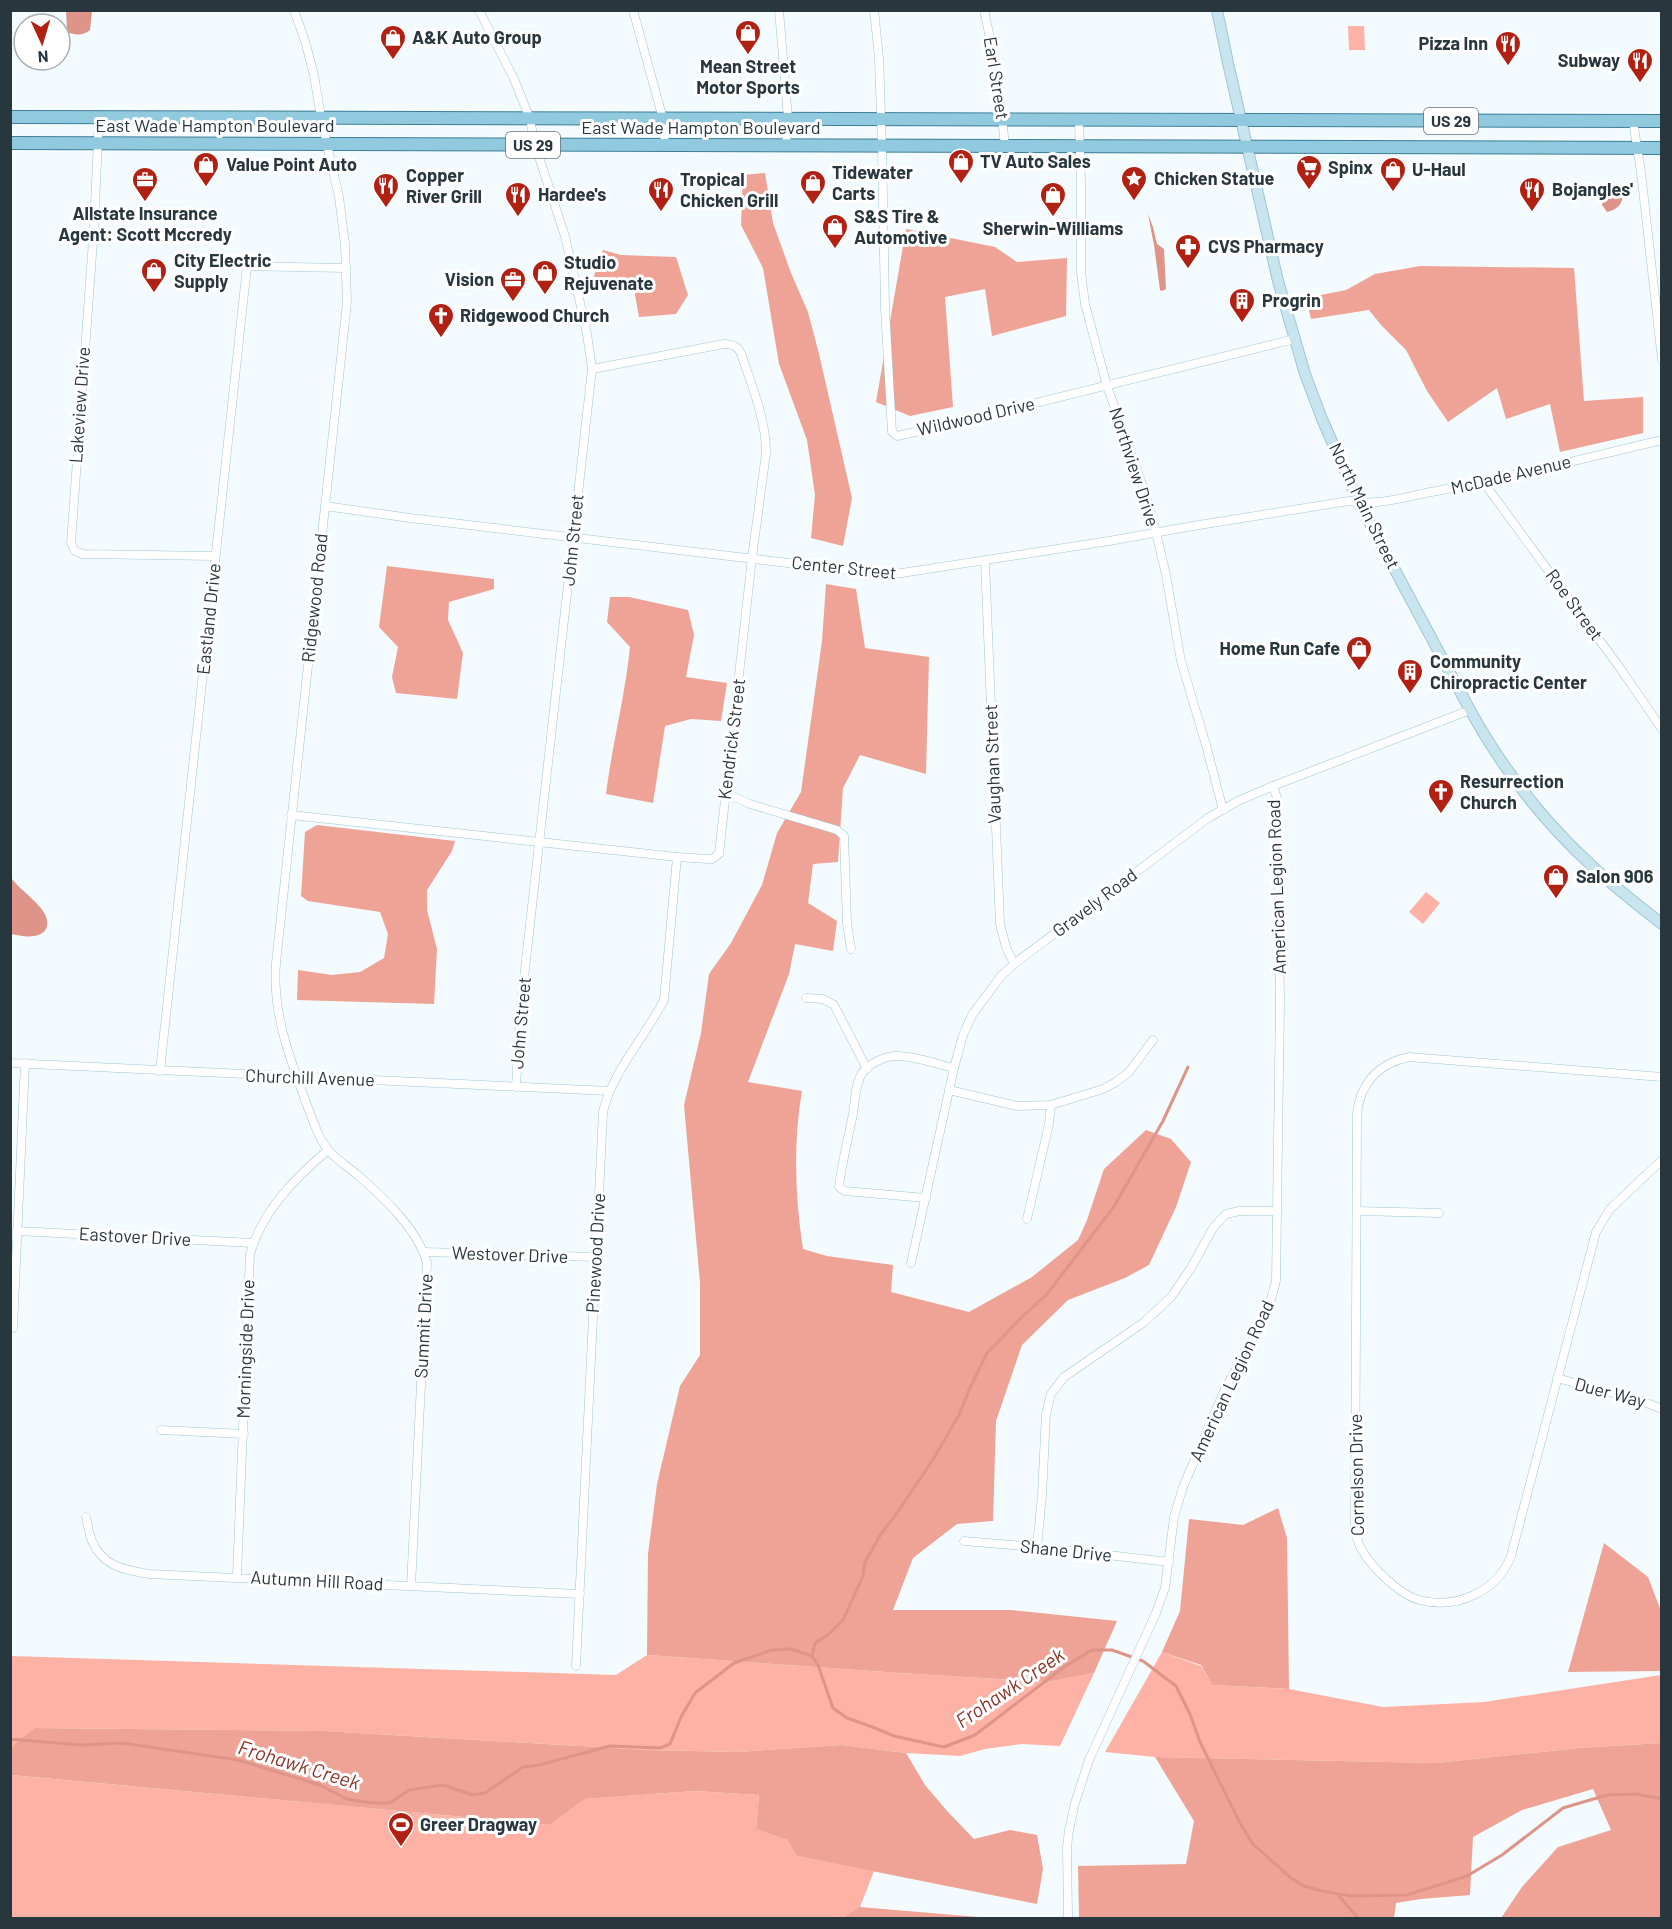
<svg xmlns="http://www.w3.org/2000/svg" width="1672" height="1929" font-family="Barlow,sans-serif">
  <rect width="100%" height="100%" fill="#f3fbfe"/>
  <g fill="#feb2a5">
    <path d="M1348 26H1364L1365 50H1349Z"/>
    <path d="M1426 892 1440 903 1423 924 1409 912Z"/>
    <path d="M1162 1652 1201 1666 1212 1685 1289 1689 1383 1707 1484 1702 1661 1675V1743L1579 1748 1436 1763 1155 1757 1105 1752Z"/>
    <path d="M647 1655 900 1673 1048 1682 1094 1673 1060 1746 1022 1744 985 1749 960 1756 906 1753 841 1745 736 1752 647 1750 324 1731 34 1728 11 1747V1656L616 1675Z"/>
    <path d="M10 1775 550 1825 585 1799 694 1791 759 1795 756 1829 787 1840 797 1856 874 1871 860 1907 842 1918H11Z"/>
  </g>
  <g fill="#eea396">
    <path d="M765 173 773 223 791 273 808 312 819 354 852 498 843 546 811 538 815 495 807 440 779 364 763 268 741 225 743 175Z"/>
    <path d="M906 229 995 247 1017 262 1067 258 1066 316 992 336 985 289 945 297 953 407 910 416 876 402Z"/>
    <path d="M603 250 621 255 676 257 688 295 676 314 639 317 632 278 601 283 594 276Z"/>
    <path d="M1420 266 1574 268 1584 401 1643 397V433L1560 452 1550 404 1506 419 1497 388 1448 422 1427 391 1406 350 1381 325 1369 310 1311 319 1306 298 1346 290 1375 274Z"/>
    <path d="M387 566 494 579V589L449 602 448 620 463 653 457 699 396 693 392 677 398 647 379 627Z"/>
    <path d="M826 584 856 589 865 648 929 657 926 774 860 755 843 788 838 862 813 864 808 903 837 921 833 951 795 944 789 974 748 1082 802 1091C793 1143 795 1197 803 1249L827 1256 893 1265 891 1292 969 1312 1032 1277 1078 1240 1087 1220 1104 1169 1146 1130 1171 1139 1191 1162 1176 1207 1149 1265 1125 1278 1068 1300 1022 1345 996 1421 993 1521 957 1524 913 1558 893 1610H1011L1117 1621 1094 1673 1048 1682 900 1673 647 1655 648 1554 657 1484 680 1386 700 1355V1283L684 1105 701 1033 709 974 731 943 762 885 777 833 801 792 822 641Z"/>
    <path d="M610 597H629L688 610 694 635 686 677 727 683 721 721 691 719 665 726 653 803 606 794C612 745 625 697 630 647L607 622Z"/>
    <path d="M317 825 455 841 452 851 427 890V910L437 949 434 1004 297 1000 298 970 332 975 360 972 384 958 388 934 380 912 308 901 301 896 305 832Z"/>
    <path d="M1278 1508 1287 1538 1289 1689 1212 1685 1201 1665 1162 1652 1180 1611 1189 1519 1243 1525Z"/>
    <path d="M1604 1543 1648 1577 1661 1611V1671L1568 1672Z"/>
    <path d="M34 1728 324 1731 647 1750 736 1752 841 1745 906 1753 925 1785 948 1812 974 1839 1010 1830 1037 1835 1043 1869 1037 1904 797 1856 787 1840 756 1829 759 1795 694 1791 585 1799 550 1825 11 1775V1747Z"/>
    <path d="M1661 1743V1918H1501L1522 1887 1558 1847 1611 1830 1593 1789 1522 1810 1473 1837 1470 1895 1421 1899 1396 1903 1394 1918H1079L1078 1866 1186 1864 1194 1821 1155 1757 1436 1763 1579 1748Z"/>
    <path d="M860 1907 978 1917 986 1918H842Z"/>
  </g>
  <g fill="#de9488">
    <path d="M66 11H92L90 30C82 36 78 35 69 33L67 30Z"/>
    <path d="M1616 183 1622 186C1625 199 1621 209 1607 212L1602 205 1607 186Z"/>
    <path d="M1148 214 1153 227 1157 244 1164 249 1166 289 1162 291 1160 290 1154 245Z"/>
    <path d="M10 876C18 891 55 910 46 929 40 940 21 936 11 934Z"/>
  </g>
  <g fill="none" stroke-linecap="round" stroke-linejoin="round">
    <g stroke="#de9488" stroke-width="3">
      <path d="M812 1656 815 1643 828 1635 843 1620 863 1576 865 1562 881 1534 897 1513 934 1458 959 1415 970 1388 987 1353 1024 1315 1047 1294 1113 1208 1163 1121 1188 1067"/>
      <path d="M10 1739 81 1745 122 1743 238 1760 320 1785 347 1799 372 1803H390L409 1790 444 1785 473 1795 485 1793 523 1767 539 1765 610 1746 660 1748 670 1744 681 1717 695 1693 734 1663 772 1650 791 1649 812 1656 818 1665 833 1708 847 1718 875 1728 894 1736 944 1747 975 1735 1064 1667 1092 1650H1112L1143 1661 1176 1686 1190 1714 1200 1742 1240 1823 1252 1843 1291 1878 1304 1886 1322 1891 1351 1896 1407 1895 1467 1876 1502 1855 1563 1808 1607 1795 1636 1794 1662 1799"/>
      <path d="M1339 1896 1358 1918"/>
    </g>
    <defs>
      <g id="minor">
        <path d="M294 10 305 41 314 75 321 118 339 197 345 244 347 302 276 963C272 1013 290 1059 307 1105 313 1120 318 1138 329 1151 338 1161 350 1168 360 1177 386 1200 418 1230 427 1263L411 1586"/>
        <path d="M479 10 514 79 530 119 535 145 565 236 587 334 592 369 520 1014 516 1087"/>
        <path d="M633 10 663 119 665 146"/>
        <path d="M779 10 788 118 786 146"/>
        <path d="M874 10 879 58 882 146 885 308 892 432 897 436 934 428 1295 339"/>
        <path d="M984 10 997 71 1005 146"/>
        <path d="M99 117 94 227 71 543 75 551 82 554 215 556"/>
        <path d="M1079 120 1081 185V272L1085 304 1107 386 1142 484 1156 532 1166 575 1181 661 1206 745 1223 810"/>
        <path d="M1633 121 1641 172 1662 360"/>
        <path d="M1484 483 1620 668 1662 729"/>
        <path d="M325 506 410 518 889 575 1109 541 1193 526 1349 501C1376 506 1405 497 1431 492 1509 478 1585 458 1662 440"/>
        <path d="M985 561 1000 924 1006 947 1014 964"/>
        <path d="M725 793 750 804 837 830 844 836 847 924 851 949"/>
        <path d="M291 815 677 857 708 859H712L719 854 752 558 766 453C766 419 752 387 742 356 739 347 733 344 724 344L592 369"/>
        <path d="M806 998 823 999 834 1005 867 1069"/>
        <path d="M10 1063 609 1091"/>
        <path d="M160 1071 247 266 346 268"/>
        <path d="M1662 1077 1409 1057C1379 1063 1360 1083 1357 1114L1355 1528C1356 1536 1358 1544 1362 1550 1371 1567 1401 1596 1420 1600 1456 1610 1498 1591 1511 1556L1596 1232 1610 1209 1662 1160"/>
        <path d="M949 1090 1017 1106 1051 1105 1103 1089 1116 1082 1129 1072 1153 1040"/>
        <path d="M926 1198 845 1191 839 1187C842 1162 848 1139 853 1114 855 1101 855 1085 862 1073 869 1064 883 1057 894 1056 913 1055 935 1064 954 1068"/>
        <path d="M1357 1211 1439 1213"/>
        <path d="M1027 1219 1049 1124 1051 1105"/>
        <path d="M17 1231 253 1243"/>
        <path d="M424 1252 596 1257"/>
        <path d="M911 1263 954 1068 963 1035 972 1015 1001 976 1014 964 1208 818 1238 801 1273 786 1470 710"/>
        <path d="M13 1328 25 1063"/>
        <path d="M1557 1378 1642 1401 1662 1409"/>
        <path d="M161 1430 244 1434"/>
        <path d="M86 1517C88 1525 89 1534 92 1541 103 1567 125 1570 149 1574L580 1594"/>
        <path d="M964 1541 1037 1547 1169 1562"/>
        <path d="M1037 1547 1042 1495 1046 1414 1051 1394 1064 1377 1143 1323 1171 1297 1191 1268 1213 1228 1226 1214 1239 1211H1276"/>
        <path d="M237 1576 250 1254C262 1211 295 1178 328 1150"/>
        <path d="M576 1666 603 1112C612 1072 645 1037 664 1000L677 857"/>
        <path d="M1068 1918 1067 1847 1069 1830 1075 1803 1089 1760 1156 1613 1165 1588 1174 1517 1183 1487 1225 1389 1267 1314 1276 1281 1280 1002 1277 798 1273 786"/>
      </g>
      <path id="secondary" d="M1217 10 1228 63 1278 281 1305 374 1322 419 1359 503 1470 710C1502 768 1542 820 1591 865 1613 886 1638 905 1662 924"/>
      <g id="primary">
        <path d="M10 117 1662 121"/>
        <path d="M10 143 1662 148"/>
      </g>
    </defs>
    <use href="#minor" stroke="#9fc6d6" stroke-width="9"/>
    <use href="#secondary" stroke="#9fc6d6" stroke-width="12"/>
    <use href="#primary" stroke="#3d7e98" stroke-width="14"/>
    <use href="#minor" stroke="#fff" stroke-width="8"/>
    <use href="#secondary" stroke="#c8e4ef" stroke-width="10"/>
    <use href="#primary" stroke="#91c9df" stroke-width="12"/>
  </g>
  <defs>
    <symbol id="shop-pin" viewBox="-11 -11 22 30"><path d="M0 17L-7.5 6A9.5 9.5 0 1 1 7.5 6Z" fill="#b02114" stroke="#fff"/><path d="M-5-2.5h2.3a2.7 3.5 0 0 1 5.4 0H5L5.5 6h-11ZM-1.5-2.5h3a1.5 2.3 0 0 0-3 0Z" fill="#fff"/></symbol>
    <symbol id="restaurant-pin" viewBox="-11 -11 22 30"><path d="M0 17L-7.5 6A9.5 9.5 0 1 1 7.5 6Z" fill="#b02114" stroke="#fff"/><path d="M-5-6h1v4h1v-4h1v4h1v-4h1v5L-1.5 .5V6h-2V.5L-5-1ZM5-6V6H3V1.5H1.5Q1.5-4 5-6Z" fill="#fff"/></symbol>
    <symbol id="supermarket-pin" viewBox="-11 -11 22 30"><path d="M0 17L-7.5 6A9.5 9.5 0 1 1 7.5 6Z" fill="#b02114" stroke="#fff"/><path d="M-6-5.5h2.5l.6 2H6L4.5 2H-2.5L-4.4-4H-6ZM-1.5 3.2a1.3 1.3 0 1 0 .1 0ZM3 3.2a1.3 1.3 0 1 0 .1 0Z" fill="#fff"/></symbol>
    <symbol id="sight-pin" viewBox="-11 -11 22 30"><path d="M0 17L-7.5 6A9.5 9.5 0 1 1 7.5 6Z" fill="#b02114" stroke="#fff"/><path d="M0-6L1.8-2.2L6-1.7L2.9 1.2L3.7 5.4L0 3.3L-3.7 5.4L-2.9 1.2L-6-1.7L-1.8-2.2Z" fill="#fff"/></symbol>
    <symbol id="office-pin" viewBox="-11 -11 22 30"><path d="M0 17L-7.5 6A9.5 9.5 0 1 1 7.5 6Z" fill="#b02114" stroke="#fff"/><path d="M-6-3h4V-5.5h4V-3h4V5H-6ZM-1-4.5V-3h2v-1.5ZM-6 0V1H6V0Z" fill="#fff"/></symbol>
    <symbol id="pharmacy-pin" viewBox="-11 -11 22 30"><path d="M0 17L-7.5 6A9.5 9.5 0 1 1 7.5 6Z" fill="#b02114" stroke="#fff"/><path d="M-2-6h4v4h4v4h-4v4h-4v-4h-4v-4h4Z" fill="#fff"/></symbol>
    <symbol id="building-pin" viewBox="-11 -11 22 30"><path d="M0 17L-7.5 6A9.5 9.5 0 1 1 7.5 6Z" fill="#b02114" stroke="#fff"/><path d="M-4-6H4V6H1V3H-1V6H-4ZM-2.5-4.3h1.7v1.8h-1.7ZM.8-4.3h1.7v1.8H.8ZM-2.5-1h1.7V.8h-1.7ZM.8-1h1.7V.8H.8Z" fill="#fff"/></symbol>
    <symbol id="church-pin" viewBox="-11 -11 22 30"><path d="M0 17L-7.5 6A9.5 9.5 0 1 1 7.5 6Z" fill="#b02114" stroke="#fff"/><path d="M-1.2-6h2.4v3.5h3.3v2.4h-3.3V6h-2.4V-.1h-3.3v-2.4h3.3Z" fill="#fff"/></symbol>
    <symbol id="stadium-pin" viewBox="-11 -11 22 30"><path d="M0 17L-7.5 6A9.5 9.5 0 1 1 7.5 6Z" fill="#b02114" stroke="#fff"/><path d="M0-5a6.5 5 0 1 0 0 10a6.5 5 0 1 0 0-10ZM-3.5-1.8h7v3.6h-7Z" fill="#fff"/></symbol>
  </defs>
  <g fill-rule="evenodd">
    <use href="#shop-pin" x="733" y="18" width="30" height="40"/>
    <use href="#shop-pin" x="378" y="23" width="30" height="40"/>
    <use href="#restaurant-pin" x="1493" y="29" width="30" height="40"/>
    <use href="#restaurant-pin" x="1625" y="46" width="30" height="40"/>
    <use href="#shop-pin" x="946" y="147" width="30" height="40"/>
    <use href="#shop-pin" x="191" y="150" width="30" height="40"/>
    <use href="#supermarket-pin" x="1294" y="153" width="30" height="40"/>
    <use href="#shop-pin" x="1378" y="155" width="30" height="40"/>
    <use href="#sight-pin" x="1119" y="164" width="30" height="40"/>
    <use href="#office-pin" x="130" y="165" width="30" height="40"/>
    <use href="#shop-pin" x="798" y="168" width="30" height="40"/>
    <use href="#restaurant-pin" x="371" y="171" width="30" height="40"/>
    <use href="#restaurant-pin" x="646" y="175" width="30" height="40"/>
    <use href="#restaurant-pin" x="1517" y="175" width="30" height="40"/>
    <use href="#restaurant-pin" x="503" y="180" width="30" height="40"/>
    <use href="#shop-pin" x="1038" y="180" width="30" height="40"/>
    <use href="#shop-pin" x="820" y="212" width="30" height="40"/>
    <use href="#pharmacy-pin" x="1173" y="232" width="30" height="40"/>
    <use href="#shop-pin" x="139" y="256" width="30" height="40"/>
    <use href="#shop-pin" x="530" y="258" width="30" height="40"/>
    <use href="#office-pin" x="498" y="265" width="30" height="40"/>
    <use href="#building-pin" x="1227" y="286" width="30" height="40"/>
    <use href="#church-pin" x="426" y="301" width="30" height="40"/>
    <use href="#shop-pin" x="1344" y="634" width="30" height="40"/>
    <use href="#building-pin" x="1395" y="657" width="30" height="40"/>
    <use href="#church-pin" x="1426" y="777" width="30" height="40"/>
    <use href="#shop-pin" x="1541" y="862" width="30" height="40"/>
    <use href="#stadium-pin" x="386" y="1810" width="30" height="40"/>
  </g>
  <g text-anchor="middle" stroke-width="6" stroke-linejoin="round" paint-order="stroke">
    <g fill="#fff" stroke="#687378" stroke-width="1.5">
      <rect x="1424" y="108" width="54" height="26" rx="4.5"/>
      <rect x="506" y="132" width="54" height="26" rx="4.5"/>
    </g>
    <g font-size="16" font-weight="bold" fill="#28373e">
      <text x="1451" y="127">US 29</text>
      <text x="533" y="151">US 29</text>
    </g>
    <g font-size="18" font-weight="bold" fill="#28373e" stroke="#fff" text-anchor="start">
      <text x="412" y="44">A&amp;K Auto Group</text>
      <text x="1488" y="50" text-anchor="end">Pizza Inn</text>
      <text x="1620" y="67" text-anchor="end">Subway</text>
      <text x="748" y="73" text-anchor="middle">Mean Street<tspan x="748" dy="21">Motor Sports</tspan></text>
      <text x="980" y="168">TV Auto Sales</text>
      <text x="226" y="171">Value Point Auto</text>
      <text x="1328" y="174">Spinx</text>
      <text x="1412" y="176">U-Haul</text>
      <text x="832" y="179">Tidewater<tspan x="832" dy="21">Carts</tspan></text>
      <text x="406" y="182">Copper<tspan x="406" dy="21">River Grill</tspan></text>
      <text x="1154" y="185">Chicken Statue</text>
      <text x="680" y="186">Tropical<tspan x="680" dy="21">Chicken Grill</tspan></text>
      <text x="1552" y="196">Bojangles'</text>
      <text x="538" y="201">Hardee's</text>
      <text x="145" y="220" text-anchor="middle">Allstate Insurance<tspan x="145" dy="21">Agent: Scott Mccredy</tspan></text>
      <text x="854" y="223">S&amp;S Tire &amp;<tspan x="854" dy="21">Automotive</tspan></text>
      <text x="1053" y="235" text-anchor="middle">Sherwin-Williams</text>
      <text x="1208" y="253">CVS Pharmacy</text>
      <text x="174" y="267">City Electric<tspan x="174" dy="21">Supply</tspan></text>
      <text x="564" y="269">Studio<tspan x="564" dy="21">Rejuvenate</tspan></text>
      <text x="494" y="286" text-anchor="end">Vision</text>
      <text x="1262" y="307">Progrin</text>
      <text x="460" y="322">Ridgewood Church</text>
      <text x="1340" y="655" text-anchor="end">Home Run Cafe</text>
      <text x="1430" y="668">Community<tspan x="1430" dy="21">Chiropractic Center</tspan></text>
      <text x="1460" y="788">Resurrection<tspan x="1460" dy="21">Church</tspan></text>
      <text x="1576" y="883">Salon 906</text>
      <text x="420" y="1831">Greer Dragway</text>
    </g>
    <g font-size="18" fill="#28373e" stroke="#fff">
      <text transform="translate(996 78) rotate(81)" y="6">Earl Street</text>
      <text x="215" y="132">East Wade Hampton Boulevard</text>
      <text x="701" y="134">East Wade Hampton Boulevard</text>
      <text transform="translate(80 405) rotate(-86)" y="6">Lakeview Drive</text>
      <text transform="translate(976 417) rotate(-13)" y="6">Wildwood Drive</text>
      <text transform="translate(1134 467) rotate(72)" y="6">Northview Drive</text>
      <text transform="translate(1511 475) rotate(-13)" y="6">McDade Avenue</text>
      <text transform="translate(1364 506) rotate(64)" y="6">North Main Street</text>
      <text transform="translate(573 540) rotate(-84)" y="6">John Street</text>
      <text transform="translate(844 568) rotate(6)" y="6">Center Street</text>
      <text transform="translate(315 598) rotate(-84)" y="6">Ridgewood Road</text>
      <text transform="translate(1574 605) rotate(54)" y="6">Roe Street</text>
      <text transform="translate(209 619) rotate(-84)" y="6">Eastland Drive</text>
      <text transform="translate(732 739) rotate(-83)" y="6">Kendrick Street</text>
      <text transform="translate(993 764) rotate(-92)" y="6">Vaughan Street</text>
      <text transform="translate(1277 887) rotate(-92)" y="6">American Legion Road</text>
      <text transform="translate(1095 903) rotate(-37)" y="6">Gravely Road</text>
      <text transform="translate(521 1023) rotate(-85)" y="6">John Street</text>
      <text transform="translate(310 1078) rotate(2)" y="6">Churchill Avenue</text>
      <text transform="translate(135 1237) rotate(3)" y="6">Eastover Drive</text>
      <text transform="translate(596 1253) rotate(-87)" y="6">Pinewood Drive</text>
      <text transform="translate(510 1255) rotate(2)" y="6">Westover Drive</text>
      <text transform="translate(424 1326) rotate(-87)" y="6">Summit Drive</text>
      <text transform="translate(246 1349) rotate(-88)" y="6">Morningside Drive</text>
      <text transform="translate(1232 1381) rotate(-65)" y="6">American Legion Road</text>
      <text transform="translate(1610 1393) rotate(15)" y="6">Duer Way</text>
      <text transform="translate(1357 1475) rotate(-91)" y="6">Cornelson Drive</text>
      <text transform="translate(1066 1551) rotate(6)" y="6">Shane Drive</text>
      <text transform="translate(317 1581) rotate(3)" y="6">Autumn Hill Road</text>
    </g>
    <g font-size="20" font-style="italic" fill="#8c3429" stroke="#fff">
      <text transform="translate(1010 1688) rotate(-34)" y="7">Frohawk Creek</text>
      <text transform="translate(299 1765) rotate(17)" y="7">Frohawk Creek</text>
    </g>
  </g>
  <rect width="1672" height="1929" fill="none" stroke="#28373e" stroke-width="24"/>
  <g transform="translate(42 42) rotate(176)"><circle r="28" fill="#ffffff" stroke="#a9afb2" stroke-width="1.5"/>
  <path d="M0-4.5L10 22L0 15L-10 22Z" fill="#b02114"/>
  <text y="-9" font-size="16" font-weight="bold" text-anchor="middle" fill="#28373e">N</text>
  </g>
</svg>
